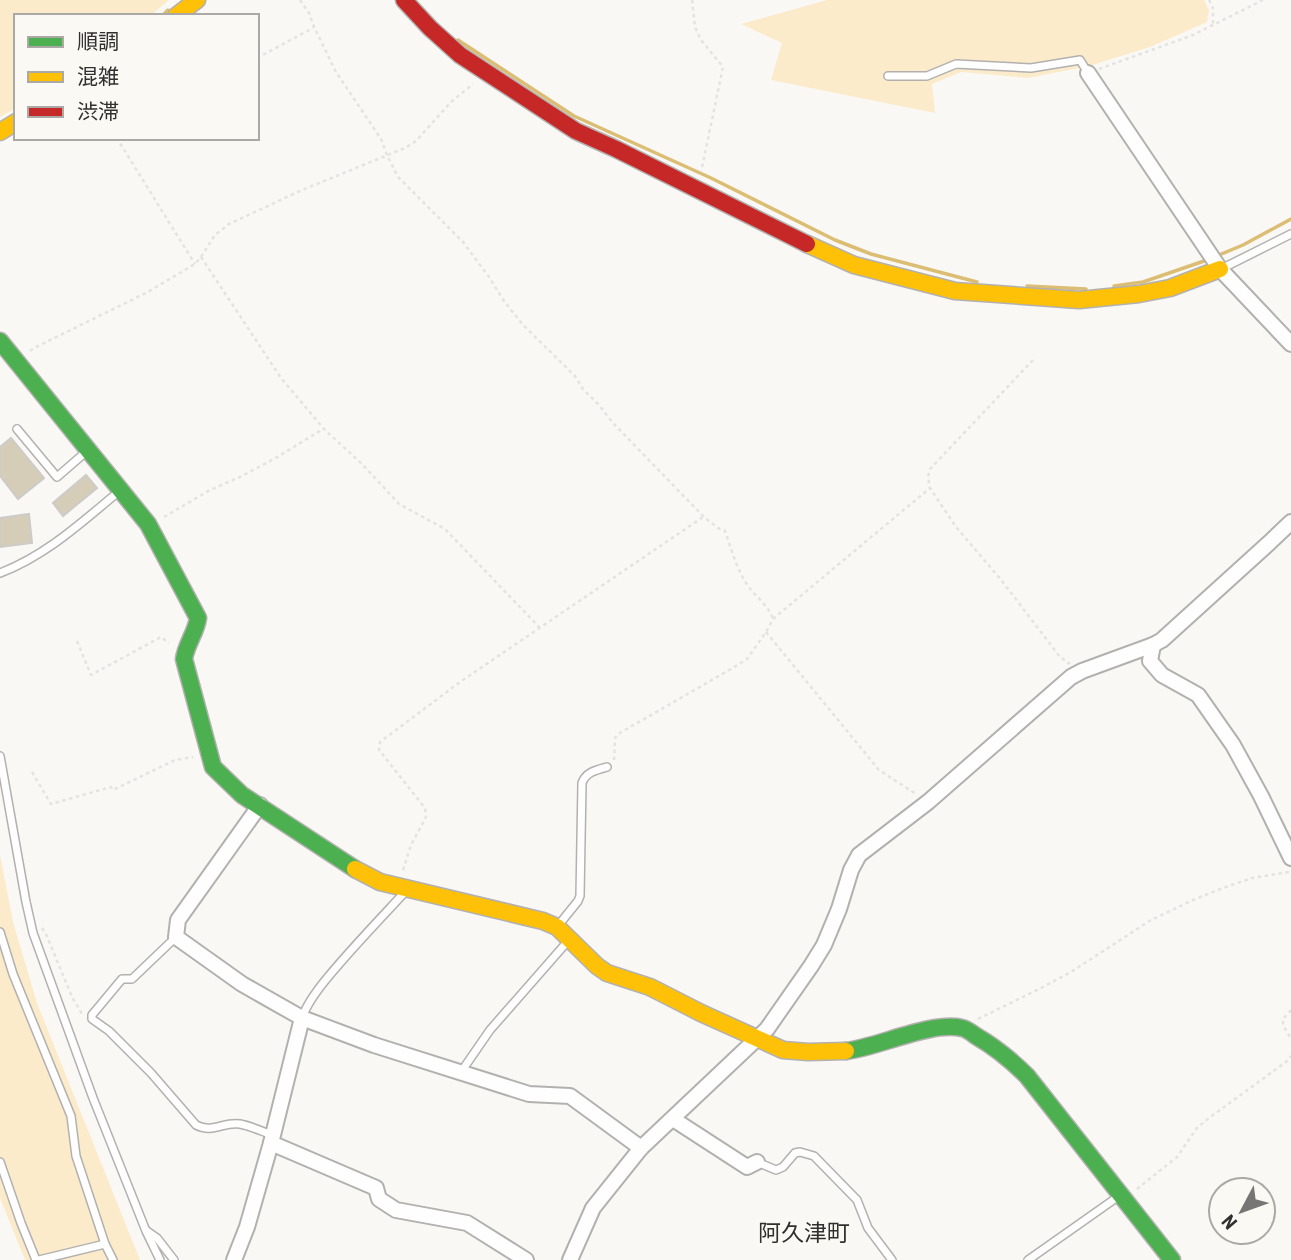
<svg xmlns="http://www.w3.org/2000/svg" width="1291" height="1260" font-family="'Roboto Condensed','Noto Sans JP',sans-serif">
  <rect width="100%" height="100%" fill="#faf8f5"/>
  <g fill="#fbebca">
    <path d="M0 0H169L150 16H16V108L0 117Z"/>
    <path d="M827 0H1204L1209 10 1207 22 1150 47 1089 66 1028 78 961 72 932 84 935 113 771 80 782 43 741 24Z"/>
    <path d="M0 855 13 922 37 1003 140 1260H25L0 1198Z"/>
  </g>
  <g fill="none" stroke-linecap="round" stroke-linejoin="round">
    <g stroke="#dcbd74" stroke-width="3.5">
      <path d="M162 16 168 10"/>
      <path d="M458 40 574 116 711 178 835 240 871 254 977 282"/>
      <path d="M1214 257 1243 245 1291 219"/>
      <path d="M1027 286 1086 289"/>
      <path d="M1114 286 1143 282 1207 260"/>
    </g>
  </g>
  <g fill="#d6cdb8" stroke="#cccbc9" stroke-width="2">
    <path d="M11 438 44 478 18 499 0 476V447Z"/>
    <path d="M86 475 97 488 63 516 53 503Z"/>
    <path d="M29 514 32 543 0 547V518Z"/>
  </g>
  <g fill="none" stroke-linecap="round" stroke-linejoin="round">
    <defs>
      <g id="lane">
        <path d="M888 76H927L956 64 1031 68 1080 60 1088 73"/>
        <path d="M1223 268 1291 234"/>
        <path d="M17 429 57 477 87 451"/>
        <path d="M0 573C45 556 81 523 117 493"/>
        <path d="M0 756 26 902 33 933 93 1098 146 1231 160 1260"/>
        <path d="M557 927 578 901 580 896 582 783C586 772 596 770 607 767"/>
        <path d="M0 932 13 974 71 1116 76 1156 105 1244 113 1260"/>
        <path d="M176 937 132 979H122L92 1015V1019L109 1031 151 1073 196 1125C213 1134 224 1121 240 1124 251 1126 263 1132 273 1135"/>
        <path d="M302 1018C307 1003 318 989 328 977 352 948 379 920 405 892"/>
        <path d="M461 1072 490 1030 568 941"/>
        <path d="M0 1162 21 1223 36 1260"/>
        <path d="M757 1162 776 1170 783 1167 795 1153 800 1152 814 1156 857 1200 868 1228 892 1260"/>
        <path d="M147 1231 157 1238 174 1260"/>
        <path d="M39 1260 105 1244"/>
        <path d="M1028 1260 1119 1196"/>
      </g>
      <g id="street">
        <path d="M1088 73 1220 269 1291 344"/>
        <path d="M1153 645 1150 661 1162 675 1198 695 1233 745 1261 796 1291 858"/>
        <path d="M260 805 178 920 176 937 242 984 302 1018 374 1045 529 1094 570 1096 641 1148"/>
        <path d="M673 1119 747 1167 757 1162"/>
        <path d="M271 1143 376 1188 379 1199 396 1210 467 1223 526 1260"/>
        <path d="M234 1260 247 1227 271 1143 302 1018"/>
        <path d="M570 1260 593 1208 641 1148 767 1029 811 966 824 945 839 909 851 870 859 855 928 802 1071 677 1082 671 1153 645 1162 640 1269 543 1291 522"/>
      </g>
      <g id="fast">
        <path d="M0 341 148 524 198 618C196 633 186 644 184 659L213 767 242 795 355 869"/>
        <path d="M846 1051C879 1047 931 1021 962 1028 967 1029 972 1033 976 1036 995 1047 1011 1060 1027 1076L1172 1260"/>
      </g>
      <g id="slow">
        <path d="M176 16 197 0"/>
        <path d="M0 132 16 122"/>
        <path d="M807 244 854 265 955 291 1079 300 1139 294 1170 288 1220 269"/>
        <path d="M355 869 380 882 543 921 557 927 597 966 607 973 650 987 701 1013 783 1050 808 1052 846 1051"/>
      </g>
      <path id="jam" d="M404 0 430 28 460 55 576 131 616 149 807 244"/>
    </defs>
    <use href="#lane" stroke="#b2b1af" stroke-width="10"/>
    <use href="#street" stroke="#b2b1af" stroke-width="18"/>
    <use href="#fast" stroke="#b2b1af" stroke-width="19"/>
    <use href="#slow" stroke="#b2b1af" stroke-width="19"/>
    <use href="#jam" stroke="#b2b1af" stroke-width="19"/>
    <g stroke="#e3e3e2" stroke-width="2.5" stroke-dasharray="3.5 3.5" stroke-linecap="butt">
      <path d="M300 0 309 13 314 27 336 72 381 139 387 155 398 177 463 242 489 277 504 301 523 325 575 376 583 389 599 405 613 423 704 517 718 528 725 531C731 548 736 567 746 583 754 596 768 604 773 619"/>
      <path d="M692 0 695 27 701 40 723 67 701 172"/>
      <path d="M1209 0 1213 8V26"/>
      <path d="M257 58 313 28"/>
      <path d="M1099 69 1193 35 1263 0"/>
      <path d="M120 138 118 140 195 264"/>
      <path d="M201 257 281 378 324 429 363 465 399 504 445 529 540 628"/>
      <path d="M30 351 36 347 146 293 195 264 201 257 215 235 229 224 302 190 405 148 416 141 451 102 473 84"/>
      <path d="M1033 360 930 469 928 477 930 488 956 527 1002 581 1060 657 1070 664"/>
      <path d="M164 517 210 490 240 477 274 459 323 429"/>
      <path d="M766 632 879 770 916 794"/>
      <path d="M77 641 91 675 161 637 169 643"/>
      <path d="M614 760 615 738 618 734 731 669 747 659 766 632 773 619 930 488"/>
      <path d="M32 772 51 804 111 787 113 790 175 760 193 757"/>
      <path d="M403 870 411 845 426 817 425 808 379 750 380 742 460 682 703 517"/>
      <path d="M42 928 46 934 72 997 82 1014"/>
      <path d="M1291 1010 1283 1019V1025L1291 1039"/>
      <path d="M978 1019 1043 987 1071 972 1151 920 1193 900 1223 888 1252 878 1289 872"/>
      <path d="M1137 1189 1177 1157 1197 1128 1209 1118 1286 1062 1291 1056"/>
    </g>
    <use href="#lane" stroke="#fefefe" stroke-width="7"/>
    <use href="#street" stroke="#fefefe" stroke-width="14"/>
    <use href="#fast" stroke="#4caf50" stroke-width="16"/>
    <use href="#slow" stroke="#ffc107" stroke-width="16"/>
    <use href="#jam" stroke="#c62828" stroke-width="16"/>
  </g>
  <g text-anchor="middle" stroke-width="7" stroke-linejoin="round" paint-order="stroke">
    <g font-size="23" fill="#31302f" stroke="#fbf9f4">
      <text x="804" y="1241">阿久津町</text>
    </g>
  </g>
  <rect x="14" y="14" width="245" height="126" fill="#fbf9f4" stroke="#aaa9a5" stroke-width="2"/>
  <rect x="28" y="37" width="35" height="10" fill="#4caf50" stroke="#aaa9a5" stroke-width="2"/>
  <text x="77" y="49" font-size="21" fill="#31302f">順調</text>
  <rect x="28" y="72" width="35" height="10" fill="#ffc107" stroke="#aaa9a5" stroke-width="2"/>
  <text x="77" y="84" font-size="21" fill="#31302f">混雑</text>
  <rect x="28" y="107" width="35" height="10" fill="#c62828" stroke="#aaa9a5" stroke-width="2"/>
  <text x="77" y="119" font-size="21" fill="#31302f">渋滞</text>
  <g transform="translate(1242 1211) rotate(229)"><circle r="33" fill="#fbf9f4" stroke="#aaa9a5" stroke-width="2"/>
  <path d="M0-5L12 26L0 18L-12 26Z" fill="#777674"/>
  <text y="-10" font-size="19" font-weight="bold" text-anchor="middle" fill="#31302f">N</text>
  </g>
</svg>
